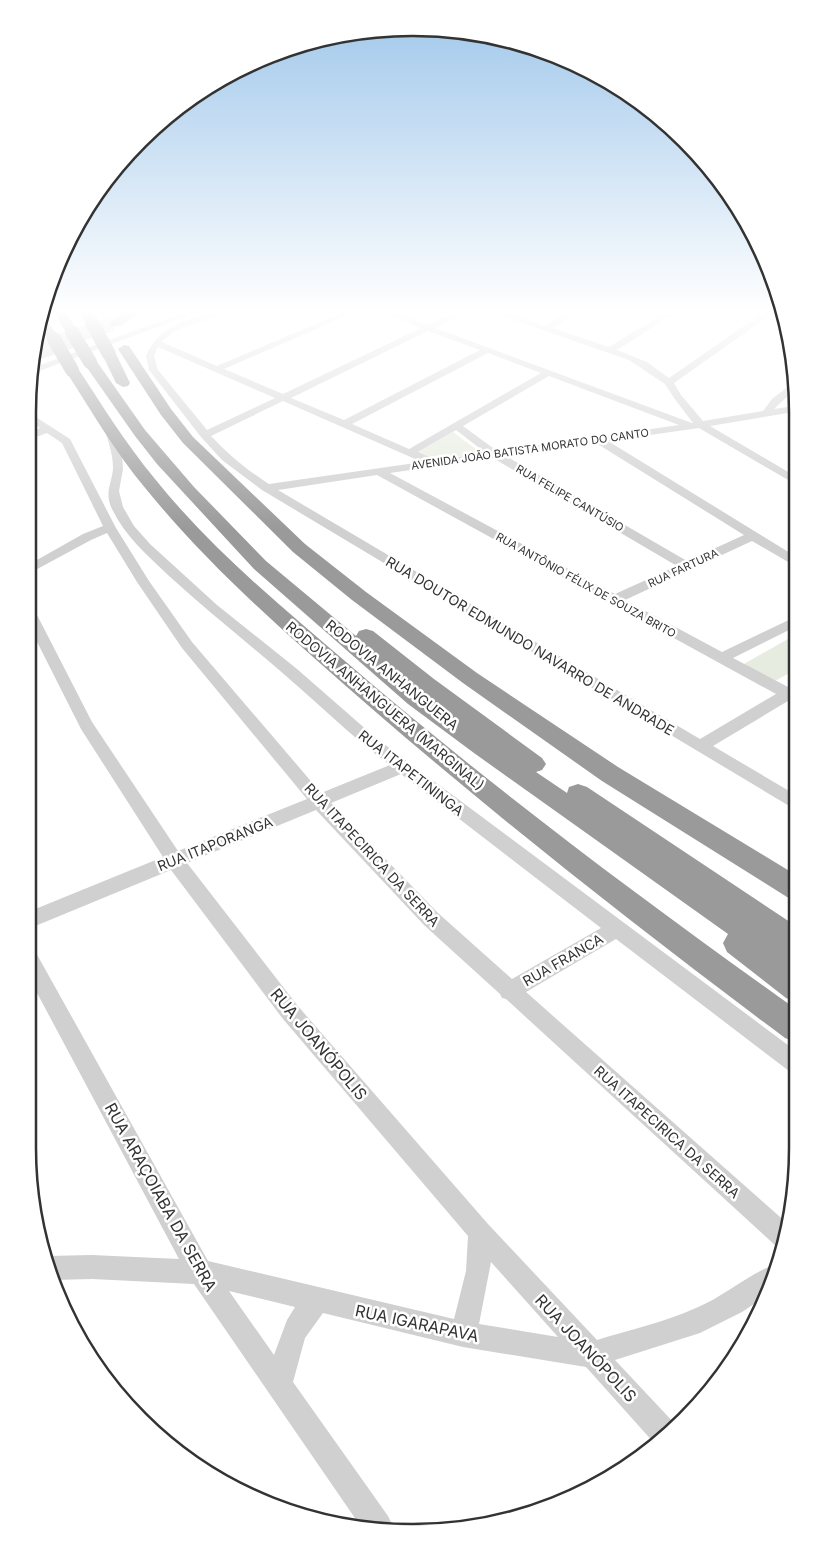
<svg xmlns="http://www.w3.org/2000/svg" width="825" height="1560" font-family="Inter,sans-serif">
  <rect width="100%" height="100%" fill="#fff"/>
  <g fill="#e6ecdf">
    <path d="M453 432 481 453 435 460 417 453Z"/>
    <path d="M795 635V670L775 681 742 665Z"/>
  </g>
  <g fill="none" stroke-linecap="round" stroke-linejoin="round">
    <path stroke="#d6d6d6" stroke-width="14" stroke-dasharray="14 7" stroke-linecap="butt" d="M39 347 116 323"/>
    <g fill="#d0d0d0" fill-rule="evenodd">
      <path d="M218 310H232C210 324 180 321 162 342L217 366 348 310H360L224 369 283 394 421 328 374 310H387L428 325 459 310H470L435 328 692 423H693L674 398 665 384 629 360 485 310H498L544 326 570 310H581L552 328 609 347 669 310H679L617 350 647 362 669 378 767 310H777L674 383 681 395 703 421 763 411 772 399 794 382V390L774 409 794 406V412L710 426 795 476V484L699 428 608 441 795 556V566L752 541 625 600 722 652 795 617V627L733 658 788 687 795 685V703L788 701 713 746 796 795V810L262 490 222 460 201 437 149 370 146 356C159 325 188 320 218 310ZM428 331 480 350 344 420 291 398ZM158 347 275 398 207 430 158 370 154 356ZM488 353 541 373 409 449 352 424ZM549 376 679 425 497 451 463 426ZM283 401 422 462 269 484C247 470 229 455 211 436ZM456 430 486 453 436 460 418 452ZM596 443 744 535 687 561 506 456ZM493 458 677 566 615 594 390 473ZM377 475 776 694 700 739 278 490Z"/>
      <path d="M183 313 190 315 31 374 32 368Z"/>
      <path d="M72 342 76 345 75 347 33 362 34 356Z"/>
      <path d="M28 412 70 439 116 528 149 581 192 642 321 793 390 765C353 738 321 706 286 676 247 642 206 610 168 575 147 555 125 536 112 509 104 492 112 484 113 468 113 453 107 438 103 424L104 422 108 421 113 424 122 454 123 469 119 491 123 507 134 526 150 544 217 605 297 669 376 738 796 1051V1075L789 1071 616 939 526 992 788 1224 784 1249 777 1247 506 999 502 998 500 994 424 925 316 810 187 863 297 1005 488 1224 597 1340C629 1330 665 1322 696 1308 723 1297 746 1276 773 1265L777 1266 766 1296 742 1312 700 1333 615 1360 676 1425 655 1444 586 1367 463 1347 323 1313 305 1338 293 1382 388 1516 393 1526 359 1524 194 1284 92 1279 53 1280 48 1272 46 1256H47L92 1255 179 1259 28 976V948L35 951 208 1261 454 1319 466 1271 468 1236 283 1019 171 870 28 929V912L163 857 81 729 28 624V607L35 611 92 722 178 851 307 799 182 648 137 582 107 533 91 540 28 574V565L83 534 103 526 62 443 47 433 28 440V433L40 428 28 420ZM401 774 601 928 512 979 438 913 331 803ZM491 1262 558 1337 479 1324ZM229 1291 295 1307 287 1320 274 1355Z"/>
    </g>
    <g fill="#9a9a9a" fill-rule="evenodd">
      <path d="M52 310H64L78 332 76 335H68Z"/>
      <path d="M78 310H90L98 323 96 326H88Z"/>
      <path d="M126 310H138C132 319 123 328 112 326L110 323C114 317 121 316 126 310Z"/>
      <path d="M40 316 44 317 58 336 60 339 58 342H50L38 326Z"/>
      <path d="M124 345 129 346 171 409 193 437 305 544 366 592 477 673 618 767 796 875V901L787 897 602 781 463 683 352 600 293 552 183 443 161 415 118 349Z"/>
      <path d="M109 350 116 354 130 383 128 386 123 387 116 383 102 354Z"/>
      <path d="M90 358 95 359 145 430 194 487 266 561 356 636 359 631 366 629 373 631 434 679 542 758 546 764 542 770 536 772 567 793 569 787 578 784 587 787 796 926V1002L786 998 727 952 723 943 728 934 474 753 408 704 254 569 157 464 135 436 83 362Z"/>
      <path d="M72 366 77 367C102 405 126 444 155 479 212 550 283 608 352 667 494 789 644 901 796 1009V1042L785 1038C643 932 504 823 370 707 292 639 212 570 146 489 115 452 91 410 65 370Z"/>
    </g>
    <g stroke="#9a9a9a" stroke-width="14">
      <path d="M92 323 109 354"/>
      <path d="M72 332 90 362"/>
      <path d="M54 339 72 370"/>
    </g>
  </g>
  <linearGradient id="sky" x2="0" y2="1"><stop stop-color="#9ec6ea"/><stop offset="0.59" stop-color="#fff"/><stop offset="1" stop-color="#fff" stop-opacity="0"/></linearGradient>
  <rect width="825" height="529" fill="url(#sky)"/>
  <g text-anchor="middle" stroke-width="5" stroke-linejoin="round" paint-order="stroke">
    <g font-size="11" fill="#333" stroke="#fff">
      <text transform="translate(530 449) rotate(-8)" y="4">AVENIDA JOÃO BATISTA MORATO DO CANTO</text>
      <text transform="translate(570 498) rotate(30)" y="4">RUA FELIPE CANTÚSIO</text>
      <text transform="translate(683 568) rotate(-25)" y="4">RUA FARTURA</text>
      <text transform="translate(586 585) rotate(29)" y="4">RUA ANTÔNIO FÉLIX DE SOUZA BRITO</text>
    </g>
    <g font-size="14" fill="#333" stroke="#fff">
      <text transform="translate(530 646) rotate(31)" y="5">RUA DOUTOR EDMUNDO NAVARRO DE ANDRADE</text>
      <text transform="translate(392 675) rotate(39)" y="5">RODOVIA ANHANGUERA</text>
      <text transform="translate(385 706) rotate(40)" y="5">RODOVIA ANHANGUERA (MARGINAL)</text>
      <text transform="translate(411 773) rotate(38)" y="5">RUA ITAPETININGA</text>
      <text transform="translate(215 844) rotate(-22)" y="5">RUA ITAPORANGA</text>
      <text transform="translate(372 855) rotate(47)" y="5">RUA ITAPECIRICA DA SERRA</text>
      <text transform="translate(563 960) rotate(-30)" y="5">RUA FRANCA</text>
      <text transform="translate(667 1132) rotate(42)" y="5">RUA ITAPECIRICA DA SERRA</text>
    </g>
    <g font-size="16" fill="#333" stroke="#fff">
      <text transform="translate(319 1044) rotate(50)" y="6">RUA JOANÓPOLIS</text>
      <text transform="translate(161 1197) rotate(61)" y="6">RUA ARAÇOIABA DA SERRA</text>
      <text transform="translate(417 1323) rotate(12)" y="6">RUA IGARAPAVA</text>
      <text transform="translate(586 1348) rotate(47)" y="6">RUA JOANÓPOLIS</text>
    </g>
  </g>
  <path d="M0 0H825V1560H0ZM412 36H413A376 376 0 0 1 789 412V1148A376 376 0 0 1 413 1524H412A376 376 0 0 1 36 1148V412A376 376 0 0 1 412 36Z" fill="#fff" fill-rule="evenodd"/>
  <path fill="none" stroke="#333" stroke-width="2.5" d="M412 36H413A376 376 0 0 1 789 412V1148A376 376 0 0 1 413 1524H412A376 376 0 0 1 36 1148V412A376 376 0 0 1 412 36Z"/>
</svg>
